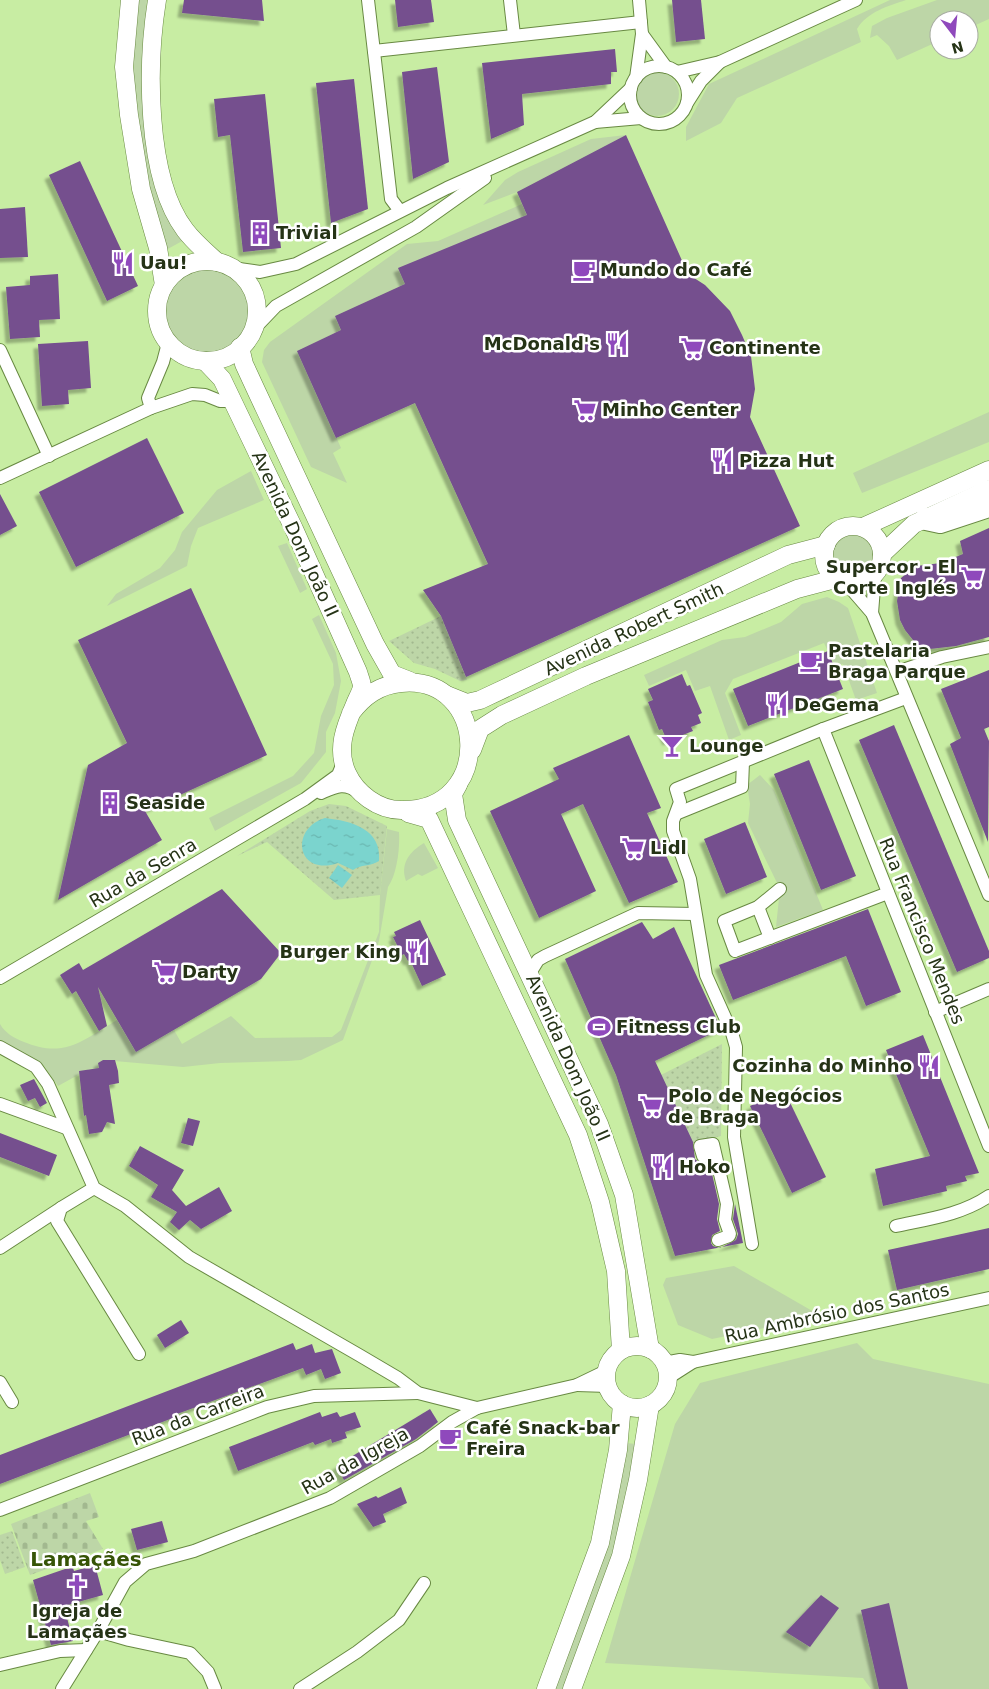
<svg xmlns="http://www.w3.org/2000/svg" width="989" height="1689" font-family="'DejaVu Sans',sans-serif">
  <defs>
    <pattern id="cemetery-stones" width="16" height="16" patternUnits="userSpaceOnUse" patternTransform="scale(1.25)"><rect width="16" height="16" fill="#bdd6a7"/><path d="M2 7V4a2 2 0 0 1 4 0v3zM10 15v-3a2 2 0 0 1 4 0v3z" fill="#a2b88f"/></pattern>
    <pattern id="park-dots" width="8" height="8" patternUnits="userSpaceOnUse" patternTransform="scale(1.25)"><rect width="8" height="8" fill="#bdd6a7"/><path d="M2 2h.1M6 6h.1" fill="none" stroke="#a2b88f" stroke-width="1.8" stroke-linecap="round"/></pattern>
    <pattern id="water-ripples" width="26" height="14" patternUnits="userSpaceOnUse" patternTransform="scale(1.25)"><rect width="26" height="14" fill="#7bd4ce"/><path d="M2 4q2-2 4 0t4 0M15 11q2-2 4 0t4 0" fill="none" stroke="#6ab6b0"/></pattern>
    <filter id="shadow"><feDropShadow dx="-4.5" dy="4.5" stdDeviation="1" flood-color="#0004"/></filter>
  </defs>
  <rect width="100%" height="100%" fill="#c8eda3"/>
  <g fill="#bdd6a7">
    <path d="M138 0H147L143 59 147 122 186 239 164 251C153 209 141 167 136 123 131 82 135 41 138 0Z"/>
    <path d="M890 0H906C888 6 867 12 857 29L861 42 737 98 721 123 686 141V127L709 84Z"/>
    <path d="M937 0H989V19L969 28V20H939V41L897 60 889 46 877 35 870 38 872 26 887 18Z"/>
    <circle cx="657" cy="94" r="22"/>
    <path d="M626 135 517 192 483 205 505 180 518 172 591 139Z"/>
    <path d="M522 204 527 215 405 284 335 316 341 330 298 351 341 448 333 453 347 483 311 467 262 362 264 350 270 342 407 244 438 241Z"/>
    <circle cx="206" cy="311" r="45"/>
    <path d="M989 412V442L862 493 853 473Z"/>
    <path d="M251 471 264 500 198 528 191 546 187 566 107 606 116 594 160 568 175 550 182 532 217 490Z"/>
    <circle cx="853" cy="553" r="20"/>
    <path d="M287 543 307 589 300 593 278 546Z"/>
    <path d="M827 597 839 602 848 608 877 693 856 700 843 664 835 666 824 643 733 679 725 693 741 735 729 740 710 686 695 691 686 670 649 686 644 675 722 640 745 637 781 622 802 604Z"/>
    <path d="M319 615 336 653 341 681 335 713 326 732V752L301 783 215 831 209 818 293 776 314 753 321 716 334 685 333 664 312 619Z"/>
    <path d="M760 775 774 790 823 910 776 927 780 889 748 823 750 804 747 785Z"/>
    <path d="M387 829 399 832C400 849 397 874 388 887L379 941 343 1040 301 1060 288 1061 220 1063 183 1067 103 1060 98 1063 99 1068 89 1069 58 1086 44 1066 0 1040V1024C5 1033 14 1038 24 1042 65 1059 83 1040 117 1020L136 1052 174 1030 182 1044 231 1016 255 1038 332 1037 341 1030 379 932 380 895Z"/>
    <path d="M424 843 438 868 422 876 418 874 406 881C400 864 409 852 424 843Z"/>
    <path d="M734 1266 821 1316 712 1339 678 1325 663 1285 666 1278Z"/>
    <path d="M857 1343 873 1359 989 1384V1689H871L863 1678 605 1663 675 1424 700 1383Z"/>
    <path d="M626 1443 636 1444 629 1502 607 1575 565 1689H551Z"/>
  </g>
  <path fill="url(#cemetery-stones)" d="M90 1493 99 1517 86 1521 103 1549 30 1575 11 1524Z"/>
  <g fill="url(#park-dots)">
    <path d="M441 616 467 680 460 681 435 669 414 663 389 641Z"/>
    <path d="M329 804 346 806 387 826 380 895 334 900 267 842 237 856 310 811Z"/>
    <path d="M722 1044 721 1136 693 1143 661 1075Z"/>
    <path d="M12 1531 25 1567 5 1574 0 1560V1535Z"/>
  </g>
  <g fill="url(#water-ripples)">
    <path d="M325 818C352 821 382 829 379 861 370 867 361 864 353 870L338 863C297 877 289 829 325 818Z"/>
    <path d="M338 865 352 875 342 888 329 878Z"/>
  </g>
  <g fill="#744f8e" filter="url(#shadow)">
    <path d="M184 0H262L264 21 182 13Z"/>
    <path d="M395 0H431L434 22 398 27Z"/>
    <path d="M672 0H701L705 39 676 42Z"/>
    <path d="M615 49 617 72H611V84L522 94 524 125 491 139 482 63Z"/>
    <path d="M437 67 449 162 413 179 402 72Z"/>
    <path d="M354 79 368 209 331 223 316 83Z"/>
    <path d="M265 94 281 248 243 252 230 135 218 137 214 99Z"/>
    <path d="M626 135 688 274 705 285 730 311 742 335 751 356 755 389 750 417 800 526 466 677 441 616 423 590 488 564 415 403 336 438 297 351 341 330 335 316 405 284 398 268 527 215 517 192Z"/>
    <path d="M80 161 138 286 107 301 49 175Z"/>
    <path d="M25 207 28 257 0 258V209Z"/>
    <path d="M58 274 60 319 39 320 40 337 10 339 6 287 30 285V276Z"/>
    <path d="M88 341 91 388 68 390 69 404 42 406 38 344Z"/>
    <path d="M147 438 184 513 76 567 39 492Z"/>
    <path d="M0 494 17 526 0 535Z"/>
    <path d="M989 528V637L956 646 921 650 905 630 900 620 897 601 901 578 916 566 941 563 963 554 960 541Z"/>
    <path d="M191 588 267 755 145 811 162 840 58 900 88 765 127 743 78 640Z"/>
    <path d="M828 651 843 689 748 726 733 689Z"/>
    <path d="M989 670V727L984 729 989 741 988 842 950 744 961 738 941 689Z"/>
    <path d="M682 674 687 686 690 685 702 713 698 715 701 723 691 727 693 731 667 741 662 729 659 730 648 702 653 700 648 689Z"/>
    <path d="M894 725 989 951V958L957 972 859 740Z"/>
    <path d="M629 735 661 808 647 813 678 882 629 903 583 804 561 814 596 891 539 918 490 811 559 779 553 768Z"/>
    <path d="M809 760 856 876 821 890 774 774Z"/>
    <path d="M745 822 767 877 726 894 704 839Z"/>
    <path d="M222 889 281 953 261 979 136 1052 98 987 107 1026 99 1031 76 991 72 994 60 975 79 963 83 970Z"/>
    <path d="M868 909 901 992 866 1006 846 956 733 1000 719 965Z"/>
    <path d="M420 920 446 975 422 986 410 960 408 961 404 954 402 955 393 937 396 936 394 932Z"/>
    <path d="M642 922 653 939 674 927 721 1029 655 1061 693 1142 695 1159 701 1164 710 1165 719 1204 717 1219 720 1231 712 1235 711 1243 713 1246 720 1248 736 1240 738 1234 733 1219 735 1204 743 1243 675 1256 616 1075 565 959Z"/>
    <path d="M923 1035 979 1173 965 1176 967 1181 946 1186 947 1191 883 1206 875 1169 930 1156 886 1050Z"/>
    <path d="M103 1060H115L118 1071 119 1083 109 1085 115 1124 107 1122 102 1132 89 1134 86 1115 84 1116 79 1071 99 1068 98 1063Z"/>
    <path d="M34 1079 47 1103 40 1107 35 1098 28 1101 20 1085Z"/>
    <path d="M784 1090 826 1177 792 1193 750 1106Z"/>
    <path d="M188 1118 200 1121 193 1146 181 1143Z"/>
    <path d="M0 1133 57 1155 49 1176 0 1157Z"/>
    <path d="M140 1146 184 1170 172 1190 186 1206 219 1187 232 1211 201 1229 190 1220 179 1230 170 1222 177 1212 151 1197 158 1185 129 1166Z"/>
    <path d="M989 1228V1269L897 1290 888 1250Z"/>
    <path d="M181 1320 189 1333 165 1348 157 1335Z"/>
    <path d="M293 1343 296 1350 312 1344 315 1353 332 1349 341 1373 325 1379 321 1369 306 1375 303 1368 177 1414 178 1416 0 1484V1455Z"/>
    <path d="M430 1409 438 1422 416 1439 344 1480 336 1466Z"/>
    <path d="M320 1412 322 1417 337 1412 340 1417 355 1412 361 1427 345 1432 347 1438 332 1443 331 1439 315 1445 313 1442 238 1471 229 1447Z"/>
    <path d="M401 1487 407 1503 383 1514 386 1522 373 1527 357 1504 376 1496 378 1498Z"/>
    <path d="M162 1521 168 1542 137 1550 131 1529Z"/>
    <path d="M95 1565 103 1595 64 1606 73 1641 51 1645 33 1580 65 1569 73 1568 74 1571Z"/>
    <path d="M821 1595 839 1608 810 1647 786 1632Z"/>
    <path d="M889 1603 908 1689H879L861 1610Z"/>
  </g>
  <g fill="none" stroke-linecap="round" stroke-linejoin="round">
    <defs>
      <g id="street">
        <path d="M368 0 391 199 400 211"/>
        <path d="M510 0 514 35"/>
        <path d="M642 34 666 67"/>
        <path d="M374 51 641 22"/>
        <circle cx="659" cy="95" r="29"/>
        <path d="M677 72 720 62 856 0"/>
        <path d="M636 78 642 34 639 0"/>
        <path d="M687 103 701 81 720 62"/>
        <path d="M595 122 641 118"/>
        <path d="M232 268 260 272 296 264 447 188 595 122 631 88"/>
        <path d="M254 329 276 306 416 227 485 178"/>
        <path d="M0 350 49 456"/>
        <path d="M151 408 148 398 163 362 168 343"/>
        <path d="M0 478 151 408 192 394 205 395 220 401H233"/>
        <path d="M846 583 872 613 989 895"/>
        <path d="M872 613 875 575"/>
        <path d="M897 672 942 657 989 647"/>
        <path d="M823 729 989 1146"/>
        <path d="M321 793C335 787 344 782 358 792"/>
        <path d="M678 813 742 787 743 762"/>
        <path d="M780 889 758 907 724 921 735 951 888 893"/>
        <path d="M758 907 770 938"/>
        <path d="M530 973 538 960 545 956 638 913 695 914"/>
        <path d="M0 978 305 799 338 775 343 763"/>
        <path d="M935 1012 989 989"/>
        <path d="M0 1047 36 1067 48 1084 94 1188 125 1206 189 1257 359 1355 398 1378 418 1393 477 1408"/>
        <path d="M0 1104 66 1128"/>
        <path d="M716 1158 703 1156 700 1146 713 1144 727 1204 725 1220 730 1234 729 1236 718 1240"/>
        <path d="M94 1188 61 1208 57 1221 139 1354"/>
        <path d="M896 1226C928 1219 961 1215 989 1196"/>
        <path d="M752 1244 734 1137 736 1047 732 1033 706 975 690 879 673 831V821L680 802 676 789 823 729 906 698"/>
        <path d="M0 1248 61 1208"/>
        <path d="M664 1363 680 1360 693 1362 989 1298"/>
        <path d="M668 1378 693 1362"/>
        <path d="M0 1382 12 1402"/>
        <path d="M577 1385 608 1386"/>
        <path d="M0 1510 267 1407 314 1396 418 1393"/>
        <path d="M98 1631 129 1640 190 1653 208 1672 215 1689"/>
        <path d="M0 1665 60 1651 86 1650"/>
        <path d="M62 1689 98 1631 125 1582 146 1564 194 1551 330 1498 420 1446 452 1422 477 1408 577 1385 606 1371"/>
        <path d="M300 1689 357 1652 399 1620 424 1583"/>
      </g>
      <g id="secondary">
        <path d="M130 0 124 67 129 115 141 189 158 248 164 285"/>
        <path d="M157 0C147 62 145 177 185 230 194 242 206 252 217 262"/>
        <circle cx="207" cy="311" r="50"/>
        <path d="M240 347 244 364 256 390 375 644 392 674 410 681"/>
        <path d="M205 361 222 379 294 529 358 672C359 676 362 682 362 687 361 692 357 699 355 704 345 727 336 749 347 773 356 793 378 810 401 810 496 812 488 674 401 683 379 685 364 696 351 713"/>
        <circle cx="853" cy="555" r="29"/>
        <path d="M863 527 989 470"/>
        <path d="M882 554 914 524 989 489"/>
        <path d="M447 695 467 703 480 700 788 555 826 545"/>
        <path d="M472 750 480 729 502 715 586 676 797 589 835 579"/>
        <path d="M458 785 453 794 457 820 599 1124 624 1195 650 1349"/>
        <path d="M408 813 429 819 578 1135 600 1202 616 1271 621 1350"/>
        <circle cx="637" cy="1377" r="31"/>
        <path d="M546 1689 600 1543 618 1450 622 1404"/>
        <path d="M572 1689 621 1556 638 1480 650 1405"/>
      </g>
      <path id="highway" d="M926 519 940 522 989 506"/>
    </defs>
    <use href="#street" stroke="#688942" stroke-width="14"/>
    <use href="#secondary" stroke="#688942" stroke-width="19"/>
    <use href="#highway" stroke="#688942" stroke-width="24"/>
    <use href="#street" stroke="#fff" stroke-width="12"/>
    <use href="#secondary" stroke="#fff" stroke-width="18"/>
    <use href="#highway" stroke="#fff" stroke-width="22"/>
  </g>
  <defs>
    <symbol id="building-bare" viewBox="-9 -9 18 18"><path d="M-4-6H4V6H1V3H-1V6H-4ZM-2.5-4.3h1.7v1.8h-1.7ZM.8-4.3h1.7v1.8H.8ZM-2.5-1h1.7V.8h-1.7ZM.8-1h1.7V.8H.8Z" fill="#8f49bc" stroke="#fff" stroke-width="2.5" paint-order="stroke"/></symbol>
    <symbol id="restaurant-bare" viewBox="-9 -9 18 18"><path d="M-5-6h1v4h1v-4h1v4h1v-4h1v5L-1.5 .5V6h-2V.5L-5-1ZM5-6V6H3V1.5H1.5Q1.5-4 5-6Z" fill="#8f49bc" stroke="#fff" stroke-width="2.5" paint-order="stroke"/></symbol>
    <symbol id="cafe-bare" viewBox="-9 -9 18 18"><path d="M-5.5-4.5H6V0H3Q3 3.5 0 3.5H-2.5Q-5.5 3.5-5.5 0ZM3-3.2v2h1.7v-2ZM-6 4.5H4V6H-6Z" fill="#8f49bc" stroke="#fff" stroke-width="2.5" paint-order="stroke"/></symbol>
    <symbol id="supermarket-bare" viewBox="-9 -9 18 18"><path d="M-6-5.5h2.5l.6 2H6L4.5 2H-2.5L-4.4-4H-6ZM-1.5 3.2a1.3 1.3 0 1 0 .1 0ZM3 3.2a1.3 1.3 0 1 0 .1 0Z" fill="#8f49bc" stroke="#fff" stroke-width="2.5" paint-order="stroke"/></symbol>
    <symbol id="bar-bare" viewBox="-9 -9 18 18"><path d="M-6-5H6L.8 .8V4.5H3.5V6h-7V4.5H-.8V.8Z" fill="#8f49bc" stroke="#fff" stroke-width="2.5" paint-order="stroke"/></symbol>
    <symbol id="stadium-bare" viewBox="-9 -9 18 18"><path d="M0-5a6.5 5 0 1 0 0 10a6.5 5 0 1 0 0-10ZM-3.5-1.8h7v3.6h-7Z" fill="#8f49bc" stroke="#fff" stroke-width="2.5" paint-order="stroke"/></symbol>
    <symbol id="church-bare" viewBox="-9 -9 18 18"><path d="M-1.2-6h2.4v3.5h3.3v2.4h-3.3V6h-2.4V-.1h-3.3v-2.4h3.3Z" fill="#8f49bc" stroke="#fff" stroke-width="2.5" paint-order="stroke"/></symbol>
  </defs>
  <g fill-rule="evenodd">
    <use href="#building-bare" x="244" y="217" width="32" height="32"/>
    <use href="#restaurant-bare" x="107" y="247" width="32" height="32"/>
    <use href="#cafe-bare" x="568" y="254" width="32" height="32"/>
    <use href="#restaurant-bare" x="601" y="328" width="32" height="32"/>
    <use href="#supermarket-bare" x="676" y="332" width="32" height="32"/>
    <use href="#supermarket-bare" x="569" y="394" width="32" height="32"/>
    <use href="#restaurant-bare" x="706" y="445" width="32" height="32"/>
    <use href="#supermarket-bare" x="956" y="561" width="32" height="32"/>
    <use href="#cafe-bare" x="795" y="645" width="32" height="32"/>
    <use href="#restaurant-bare" x="761" y="689" width="32" height="32"/>
    <use href="#bar-bare" x="656" y="730" width="32" height="32"/>
    <use href="#building-bare" x="94" y="787" width="32" height="32"/>
    <use href="#supermarket-bare" x="617" y="832" width="32" height="32"/>
    <use href="#restaurant-bare" x="401" y="936" width="32" height="32"/>
    <use href="#supermarket-bare" x="149" y="956" width="32" height="32"/>
    <use href="#stadium-bare" x="583" y="1011" width="32" height="32"/>
    <use href="#restaurant-bare" x="913" y="1050" width="32" height="32"/>
    <use href="#supermarket-bare" x="635" y="1090" width="32" height="32"/>
    <use href="#restaurant-bare" x="646" y="1151" width="32" height="32"/>
    <use href="#cafe-bare" x="434" y="1422" width="32" height="32"/>
    <use href="#church-bare" x="61" y="1570" width="32" height="32"/>
  </g>
  <g text-anchor="middle" stroke-width="5" stroke-linejoin="round" paint-order="stroke">
    <g font-size="18" font-weight="bold" fill="#253316" stroke="#fff" text-anchor="start">
      <text x="276" y="239">Trivial</text>
      <text x="140" y="269">Uau!</text>
      <text x="600" y="276">Mundo do Café</text>
      <text x="600" y="350" text-anchor="end">McDonald's</text>
      <text x="709" y="354">Continente</text>
      <text x="602" y="416">Minho Center</text>
      <text x="739" y="467">Pizza Hut</text>
      <text x="956" y="573" text-anchor="end">Supercor - El<tspan x="956" dy="21">Corte Inglés</tspan></text>
      <text x="828" y="657">Pastelaria<tspan x="828" dy="21">Braga Parque</tspan></text>
      <text x="794" y="711">DeGema</text>
      <text x="689" y="752">Lounge</text>
      <text x="126" y="809">Seaside</text>
      <text x="650" y="854">Lidl</text>
      <text x="401" y="958" text-anchor="end">Burger King</text>
      <text x="182" y="978">Darty</text>
      <text x="616" y="1033">Fitness Club</text>
      <text x="912" y="1072" text-anchor="end">Cozinha do Minho</text>
      <text x="668" y="1102">Polo de Negócios<tspan x="668" dy="21">de Braga</tspan></text>
      <text x="679" y="1173">Hoko</text>
      <text x="466" y="1434">Café Snack-bar<tspan x="466" dy="21">Freira</tspan></text>
      <text x="77" y="1617" text-anchor="middle">Igreja de<tspan x="77" dy="21">Lamaçães</tspan></text>
    </g>
    <g font-size="18" fill="#253316" stroke="#fff">
      <text transform="translate(295 534) rotate(65)" y="6">Avenida Dom João II</text>
      <text transform="translate(634 629) rotate(-25)" y="6">Avenida Robert Smith</text>
      <text transform="translate(143 873) rotate(-30)" y="6">Rua da Senra</text>
      <text transform="translate(922 931) rotate(68)" y="6">Rua Francisco Mendes</text>
      <text transform="translate(568 1058) rotate(66)" y="6">Avenida Dom João II</text>
      <text transform="translate(837 1313) rotate(-12)" y="6">Rua Ambrósio dos Santos</text>
      <text transform="translate(198 1415) rotate(-21)" y="6">Rua da Carreira</text>
      <text transform="translate(355 1461) rotate(-29)" y="6">Rua da Igreja</text>
    </g>
    <g font-size="20" font-weight="bold" fill="#365406" stroke="#fff">
      <text x="86" y="1566">Lamaçães</text>
    </g>
  </g>
  <g transform="translate(954 35) rotate(164)"><circle r="24" fill="#ffffff" stroke="#a8ada2"/>
  <path d="M0-4L9 19L0 12L-9 19Z" fill="#8f49bc"/>
  <text y="-8" font-size="14" font-weight="bold" text-anchor="middle" fill="#253316">N</text>
  </g>
</svg>
